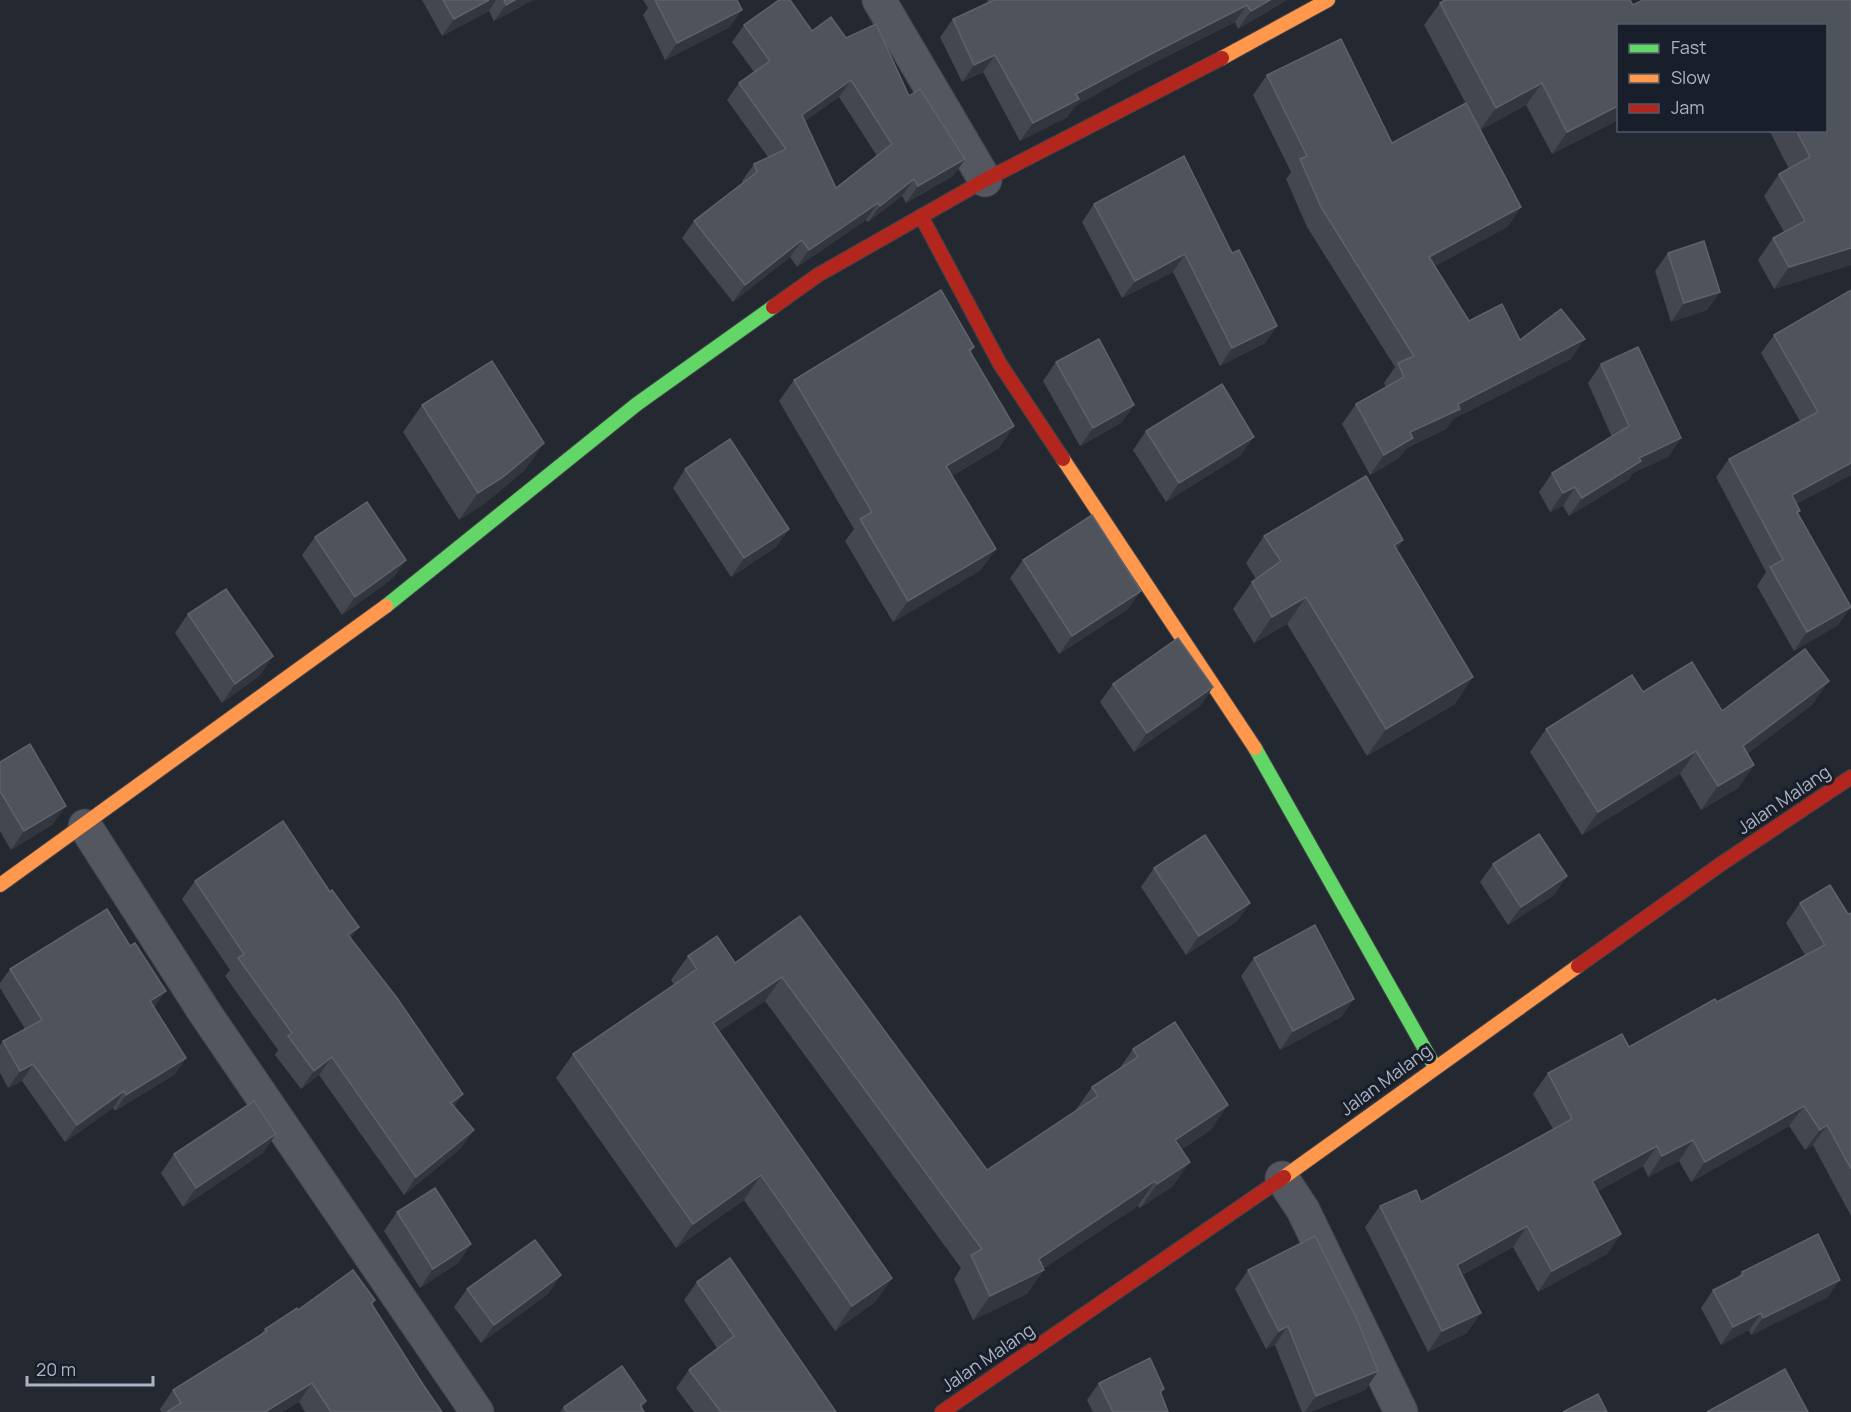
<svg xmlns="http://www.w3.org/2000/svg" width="1851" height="1412" font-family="Manrope,sans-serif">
  <rect width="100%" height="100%" fill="#242830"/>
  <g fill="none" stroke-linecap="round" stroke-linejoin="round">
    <defs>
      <g id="street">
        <path d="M879 0 985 180"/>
        <path d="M85 826 205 1013 477 1412"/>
        <path d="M1282 1178 1303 1210 1401 1412"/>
      </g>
      <g id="fast">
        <path d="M386 606 637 404 773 307"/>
        <path d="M1255 748 1435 1067"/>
      </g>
      <g id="slow">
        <path d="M1222 58 1328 0"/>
        <path d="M1063 459 1255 748"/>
        <path d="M0 885 386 606"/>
        <path d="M1284 1177 1578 966"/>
      </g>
      <g id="jam">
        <path d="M921 216 1000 364 1063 459"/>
        <path d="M773 307 818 275 985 180 1222 58"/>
        <path d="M1578 966 1721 864 1851 777"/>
        <path d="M942 1412 1284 1177"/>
      </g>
    </defs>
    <use href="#street" stroke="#404349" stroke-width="35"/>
    <use href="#fast" stroke="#404349" stroke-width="16"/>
    <use href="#slow" stroke="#404349" stroke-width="16"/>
    <use href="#jam" stroke="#404349" stroke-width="16"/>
    <use href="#street" stroke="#54575f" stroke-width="33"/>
    <use href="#fast" stroke="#63d668" stroke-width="14"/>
    <use href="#slow" stroke="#ff974d" stroke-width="14"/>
    <use href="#jam" stroke="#b3261e" stroke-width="14"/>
  </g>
  <g fill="#444750" fill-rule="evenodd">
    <path d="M422 0H533L494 21 489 11 442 36Z"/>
    <path d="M643 0H737L730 27 665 60 643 15 648 8Z"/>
    <path d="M987 0H1287L1238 29 1235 22 1136 72 1075 106 1067 117 1020 141 983 72 962 82 940 37 953 19 988 3Z"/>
    <path d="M1851 0V265L1774 289 1758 260 1773 238 1784 232 1764 196 1779 174 1789 169 1769 130H1826V26H1618V120L1552 154 1526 105 1480 130 1424 25 1440 3 1633 5Z"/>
    <path d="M744 25 812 31 846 38 909 96 965 160 953 176 906 203 902 196 868 222 866 220 797 267 790 257 733 302 682 238 694 221 743 183 742 181 754 164 768 157 727 100 739 83 754 72 732 42ZM839 97 877 156 836 188 805 121Z"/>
    <path d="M1267 75 1392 143 1521 207 1507 227 1435 266 1469 321 1571 359 1453 419 1446 429 1407 448 1399 458 1370 475 1342 424 1356 404 1386 387 1384 383 1395 367 1307 227 1286 179 1291 172 1253 95Z"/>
    <path d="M1094 204 1232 253 1277 326 1265 343 1220 366 1173 272 1122 298 1082 222Z"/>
    <path d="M1668 253 1720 292 1707 310 1671 322 1655 271Z"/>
    <path d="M1851 290V475L1796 504 1800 511 1798 513 1851 607 1838 625 1794 651 1757 586 1766 572 1716 477 1729 459 1800 421 1761 353 1774 335Z"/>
    <path d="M974 347 971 352 1014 426 999 448 952 476 981 570 893 622 845 541 854 529 779 401 794 380Z"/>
    <path d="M1056 362 1134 405 1121 423 1080 446 1043 381Z"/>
    <path d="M1601 364 1681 438 1668 457 1633 473 1628 480 1569 516 1563 506 1550 512 1539 492 1552 473 1612 437 1588 383Z"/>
    <path d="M422 405 525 470 484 504 459 520 403 432Z"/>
    <path d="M1146 431 1241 455 1166 502 1133 450Z"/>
    <path d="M685 469 789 529 776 547 731 577 673 488Z"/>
    <path d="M1264 536 1403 540 1397 549 1455 704 1367 756 1287 624 1254 643 1233 609 1252 582 1256 579 1246 563Z"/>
    <path d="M315 537 406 560 393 578 342 615 302 555Z"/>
    <path d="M1023 560 1128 609 1059 654 1010 578Z"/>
    <path d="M188 614 273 656 260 675 222 703 175 633Z"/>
    <path d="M1113 684 1213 687 1200 706 1134 752 1100 702Z"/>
    <path d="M1813 704 1748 753 1754 765 1738 788 1701 810 1680 774 1582 835 1530 752 1546 729 1722 711Z"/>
    <path d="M0 762 53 824 11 850 0 831Z"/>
    <path d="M1493 864 1567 876 1554 895 1508 925 1480 882Z"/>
    <path d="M1154 868 1250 903 1237 921 1186 955 1141 887Z"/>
    <path d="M195 881 351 938 455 1107 461 1148 404 1195 319 1075 301 1089 275 1055 278 1050 225 976 230 970 182 899Z"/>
    <path d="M1800 903 1848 914 1851 913V1216L1813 1145 1805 1150 1789 1126 1691 1182 1679 1161 1648 1177 1643 1166 1598 1191 1621 1234 1607 1254 1538 1292 1513 1247 1462 1275 1467 1333 1428 1352 1365 1227 1380 1206 1421 1202 1553 1129 1533 1094 1548 1073 1629 1047 1717 1002 1805 955 1786 923Z"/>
    <path d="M800 916 987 1170 1075 1111 1092 1087 1119 1069 1133 1049 1211 1130 1182 1149 1173 1186 1140 1208 1138 1206 1044 1268 1027 1294 973 1320 954 1279 961 1268 765 1001 719 1031 892 1278 875 1302 835 1331 744 1200 676 1248 556 1078 573 1054 674 985 671 980 688 956 735 963Z"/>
    <path d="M1254 958 1354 999 1341 1017 1280 1050 1241 976Z"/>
    <path d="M10 969 154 1008 186 1058 174 1075 115 1111 113 1108 65 1142 22 1081 8 1088 0 1073V1045L3 1041 25 1029 0 988V983Z"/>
    <path d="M263 1153 183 1207 161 1173 174 1154Z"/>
    <path d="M397 1212 471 1244 458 1263 420 1288 384 1231Z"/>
    <path d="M1248 1270 1378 1371 1365 1390 1310 1412H1302L1275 1345 1266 1349 1235 1289Z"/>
    <path d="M1742 1272 1828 1297 1751 1335 1749 1330 1721 1345 1701 1308 1713 1290 1738 1277Z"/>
    <path d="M561 1275 548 1294 481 1343 454 1307 467 1289Z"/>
    <path d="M697 1282 836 1412H694L676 1388 689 1370 717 1348 684 1300Z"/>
    <path d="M375 1300 372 1305 424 1386 442 1412H305L299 1402 282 1412H161L160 1409 173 1390 260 1335 265 1329Z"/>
    <path d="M1099 1383 1164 1389 1161 1393 1168 1412H1093L1087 1400Z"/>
    <path d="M646 1401 642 1407 644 1412H560L564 1407Z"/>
  </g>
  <g fill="#32363e">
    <path d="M489 0H496L489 11 442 36 454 19Z"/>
    <path d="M515 0H533L494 21 506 5Z"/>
    <path d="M1270 0H1287L1238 29 1251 11Z"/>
    <path d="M1247 5 1235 22 1136 72 1075 106 1067 117 1020 141 1033 123 1076 94 1149 55Z"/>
    <path d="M742 10 730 27 665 60 677 43Z"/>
    <path d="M995 55 983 72 962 82 974 65Z"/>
    <path d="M851 80 839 97 790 132 802 115Z"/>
    <path d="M1542 83 1526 105 1480 130 1496 108Z"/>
    <path d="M1618 106V120L1552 154 1567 132Z"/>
    <path d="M965 159 953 176 906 203 918 186Z"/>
    <path d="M914 179 902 196 868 222 880 206Z"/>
    <path d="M878 203 866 220 797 267 809 250Z"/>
    <path d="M1521 207 1507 227 1415 277 1429 257Z"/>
    <path d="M802 240 790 257 733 302 745 285Z"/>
    <path d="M1851 248V265L1774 289 1789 267Z"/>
    <path d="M1185 254 1173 272 1122 298 1135 281Z"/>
    <path d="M1720 292 1707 310 1671 322 1684 303Z"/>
    <path d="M1277 326 1265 343 1220 366 1232 348Z"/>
    <path d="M1585 339 1571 359 1453 419 1446 429 1407 448 1399 458 1370 475 1384 455 1410 432 1458 404Z"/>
    <path d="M1134 405 1121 423 1080 446 1093 428Z"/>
    <path d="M1014 426 999 448 931 488 946 466Z"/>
    <path d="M1254 437 1241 455 1166 502 1179 483Z"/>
    <path d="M1681 438 1668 457 1633 473 1628 480 1569 516 1582 498 1639 458Z"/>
    <path d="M544 443 525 470 484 504 459 520 478 493Z"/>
    <path d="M1851 463V475L1779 513 1792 495Z"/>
    <path d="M1575 487 1563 506 1550 512 1563 493Z"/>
    <path d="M789 529 776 547 731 577 744 558Z"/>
    <path d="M1403 540 1384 567 1394 545Z"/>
    <path d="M996 549 981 570 893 622 908 601Z"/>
    <path d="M406 560 393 578 342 615 355 597Z"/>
    <path d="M1141 591 1128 609 1059 654 1072 636Z"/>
    <path d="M1306 597 1287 624 1254 643 1272 617Z"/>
    <path d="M1851 607 1838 625 1794 651 1807 632Z"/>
    <path d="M273 656 260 675 222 703 235 684Z"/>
    <path d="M1473 677 1455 704 1367 756 1386 729Z"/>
    <path d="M1829 681 1813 704 1727 769 1743 746Z"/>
    <path d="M1213 687 1200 706 1134 752 1147 733Z"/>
    <path d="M1696 751 1680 774 1582 835 1598 812Z"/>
    <path d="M1754 765 1738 788 1701 810 1718 786Z"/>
    <path d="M66 806 53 824 11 850 24 831Z"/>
    <path d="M1567 876 1554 895 1508 925 1521 907Z"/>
    <path d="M1250 903 1237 921 1186 955 1199 936Z"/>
    <path d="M359 927 346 945 348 935Z"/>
    <path d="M782 977 765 1001 696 1047 713 1023Z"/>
    <path d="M166 991 154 1008 150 1001Z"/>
    <path d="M1354 999 1341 1017 1280 1050 1293 1031Z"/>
    <path d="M332 1057 319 1075 301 1089 314 1071Z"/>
    <path d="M186 1058 174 1075 115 1111 126 1095Z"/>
    <path d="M33 1064 22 1081 8 1088 20 1071Z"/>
    <path d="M124 1091 113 1108 65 1142 77 1125Z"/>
    <path d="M463 1094 451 1112V1103Z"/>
    <path d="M1228 1105 1211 1130 1158 1164 1175 1140Z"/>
    <path d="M1804 1106 1789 1126 1691 1182 1705 1162Z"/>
    <path d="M1827 1125 1813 1145 1805 1150 1820 1130Z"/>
    <path d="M474 1130 461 1148 404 1195 416 1177Z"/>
    <path d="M276 1134 263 1153 183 1207 196 1188Z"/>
    <path d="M1693 1140 1679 1161 1648 1177 1662 1156Z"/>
    <path d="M1657 1146 1643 1166 1578 1202 1592 1181Z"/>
    <path d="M1190 1162 1173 1186 1140 1208 1157 1184Z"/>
    <path d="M761 1175 744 1200 676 1248 693 1224Z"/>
    <path d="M1155 1181 1138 1206 1035 1274 1044 1270 1027 1294 973 1320 990 1296 1039 1259Z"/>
    <path d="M1527 1226 1513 1247 1443 1285 1457 1265Z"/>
    <path d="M1621 1234 1607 1254 1538 1292 1552 1271Z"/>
    <path d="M471 1244 458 1263 420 1288 433 1269Z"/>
    <path d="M561 1275 548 1294 481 1343 494 1325Z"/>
    <path d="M892 1278 875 1302 835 1331 852 1306Z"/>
    <path d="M1840 1280 1828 1297 1751 1335 1763 1318Z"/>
    <path d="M1481 1313 1467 1333 1428 1352 1442 1331Z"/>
    <path d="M1761 1313 1749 1330 1721 1345 1733 1327Z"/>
    <path d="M1288 1326 1275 1345 1266 1349 1279 1331Z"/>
    <path d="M1378 1371 1365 1390 1310 1412H1305L1316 1396Z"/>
    <path d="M312 1383 299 1402 282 1412H265Z"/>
  </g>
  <g fill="#4f535c" stroke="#5e626c" stroke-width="1.5" fill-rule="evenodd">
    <path d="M443 0H489L454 19Z"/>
    <path d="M504 0H515L506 5Z"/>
    <path d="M655 0H737L742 10 677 43Z"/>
    <path d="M779 0H790L812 31 831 17 846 38 876 24 909 96 920 89 965 159 918 186 914 179 880 206 878 203 809 250 802 240 745 285 694 221 757 172 754 164 786 149 739 83 770 61 744 25ZM851 80 892 144 836 188 802 115Z"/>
    <path d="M994 0H1270L1251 11 1247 5 1149 55 1076 94 1079 99 1033 123 995 55 974 65 953 19Z"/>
    <path d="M1445 0H1630L1633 5 1643 0H1851V248L1789 267 1773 238 1805 221 1779 174 1810 157 1796 130H1826V26H1618V106L1567 132 1542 83 1496 108 1440 3Z"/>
    <path d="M1341 39 1392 143 1466 103 1521 207 1429 257 1469 321 1502 304 1520 340 1561 309 1585 339 1458 404 1460 409 1410 432 1413 438 1384 455 1356 404 1404 377 1398 363 1414 356 1321 207 1300 159 1307 156 1267 75Z"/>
    <path d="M1184 156 1232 253 1239 250 1277 326 1232 348 1185 254 1135 281 1094 204Z"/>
    <path d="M1704 241 1720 292 1684 303 1668 253Z"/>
    <path d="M941 290 974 347 969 350 1014 426 946 466 996 549 908 601 860 519 872 512 794 380Z"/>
    <path d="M1851 290V463L1792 495 1800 511 1797 512 1851 607 1807 632 1770 567 1783 560 1729 459 1818 412 1774 335Z"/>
    <path d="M1099 339 1134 405 1093 428 1056 362Z"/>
    <path d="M1638 347 1681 438 1639 458 1641 461 1582 498 1575 487 1563 493 1552 473 1629 426 1601 364Z"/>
    <path d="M492 361 544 443 503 477 478 493 422 405Z"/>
    <path d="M1222 384 1254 437 1179 483 1146 431Z"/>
    <path d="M730 439 789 529 744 558 685 469Z"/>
    <path d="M1366 476 1403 540 1394 545 1473 677 1386 729 1306 597 1272 617 1252 582 1281 561 1264 536Z"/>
    <path d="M367 502 406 560 355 597 315 537Z"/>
    <path d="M1092 515 1141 591 1072 636 1023 560Z"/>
    <path d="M226 589 273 656 235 684 188 614Z"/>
    <path d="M1178 638 1213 687 1147 733 1113 684Z"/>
    <path d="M1805 649 1829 681 1743 746 1754 765 1718 786 1696 751 1598 812 1546 729 1632 675 1643 692 1692 662 1722 711Z"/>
    <path d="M30 744 66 806 24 831 0 791V762Z"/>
    <path d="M283 821 330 892 332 890 359 927 348 935 397 998 463 1094 451 1103 474 1130 416 1177 332 1057 314 1071 288 1036 292 1033 238 958 244 954 195 881Z"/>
    <path d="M1539 834 1567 876 1521 907 1493 864Z"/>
    <path d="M1205 835 1250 903 1199 936 1154 868Z"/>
    <path d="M1830 885 1848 914 1851 913V1169L1827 1125 1820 1130 1804 1106 1705 1162 1693 1140 1662 1156 1657 1146 1592 1181 1621 1234 1552 1271 1527 1226 1457 1265 1481 1313 1442 1331 1380 1206 1416 1190 1421 1202 1572 1119 1548 1073 1622 1034 1629 1047 1715 999 1717 1002 1825 945 1800 903Z"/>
    <path d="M107 909 130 946 135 943 166 991 150 1001 186 1058 126 1095 124 1091 77 1125 33 1064 20 1071 3 1041 42 1020 10 969Z"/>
    <path d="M800 916 987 1170 1098 1096 1092 1087 1138 1057 1133 1049 1175 1022 1228 1105 1175 1140 1190 1162 1157 1184 1155 1181 1039 1259 1044 1270 990 1296 971 1255 982 1249 782 977 713 1023 892 1278 852 1306 761 1175 693 1224 573 1054 697 969 688 956 717 936 735 963Z"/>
    <path d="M1315 925 1354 999 1293 1031 1254 958Z"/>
    <path d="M254 1101 276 1134 196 1188 174 1154Z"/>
    <path d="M435 1188 471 1244 433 1269 397 1212Z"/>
    <path d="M1818 1234 1840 1280 1763 1318 1761 1313 1733 1327 1713 1290 1743 1275 1742 1272Z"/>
    <path d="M1315 1236 1356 1317 1378 1371 1316 1396 1288 1326 1279 1331 1248 1270Z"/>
    <path d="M535 1240 561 1275 494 1325 467 1289Z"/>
    <path d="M730 1258 836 1412H721L689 1370 734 1336 697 1282Z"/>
    <path d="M353 1270 375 1300 371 1303 424 1386 442 1412H331L312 1383 265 1412H167L181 1403 173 1390 267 1331 265 1329 297 1308 298 1310Z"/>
    <path d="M1150 1358 1164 1389 1160 1391 1168 1412H1113L1099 1383Z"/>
    <path d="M622 1366 646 1401 640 1405 644 1412H567L564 1407Z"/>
    <path d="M1785 1369 1808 1412H1707Z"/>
    <path d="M1598 1394 1607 1412H1563Z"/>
  </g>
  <g text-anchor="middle" stroke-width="6" stroke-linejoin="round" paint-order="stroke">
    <g font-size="18" fill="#adb3c3" stroke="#181e2a">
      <text transform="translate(1784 800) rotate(-34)" y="6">Jalan Malang</text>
      <text transform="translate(1386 1080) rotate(-36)" y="6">Jalan Malang</text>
      <text transform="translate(988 1358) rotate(-34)" y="6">Jalan Malang</text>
    </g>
  </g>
  <rect x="1617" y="24" width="210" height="108" fill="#181e2a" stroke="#545a67" stroke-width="1.5"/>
  <rect x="1629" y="44" width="30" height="9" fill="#63d668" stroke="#545a67" stroke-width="1.5"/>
  <text x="1671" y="54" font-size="18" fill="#adb3c3">Fast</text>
  <rect x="1629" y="74" width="30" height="9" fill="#ff974d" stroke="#545a67" stroke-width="1.5"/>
  <text x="1671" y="84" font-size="18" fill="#adb3c3">Slow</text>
  <rect x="1629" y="104" width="30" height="9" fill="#b3261e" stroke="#545a67" stroke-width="1.5"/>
  <text x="1671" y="114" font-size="18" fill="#adb3c3">Jam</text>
  <path d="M27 1376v9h126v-9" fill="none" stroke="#adb3c3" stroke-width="3"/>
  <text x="36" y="1376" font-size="18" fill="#adb3c3" stroke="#181e2a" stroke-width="4.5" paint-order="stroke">20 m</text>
</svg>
